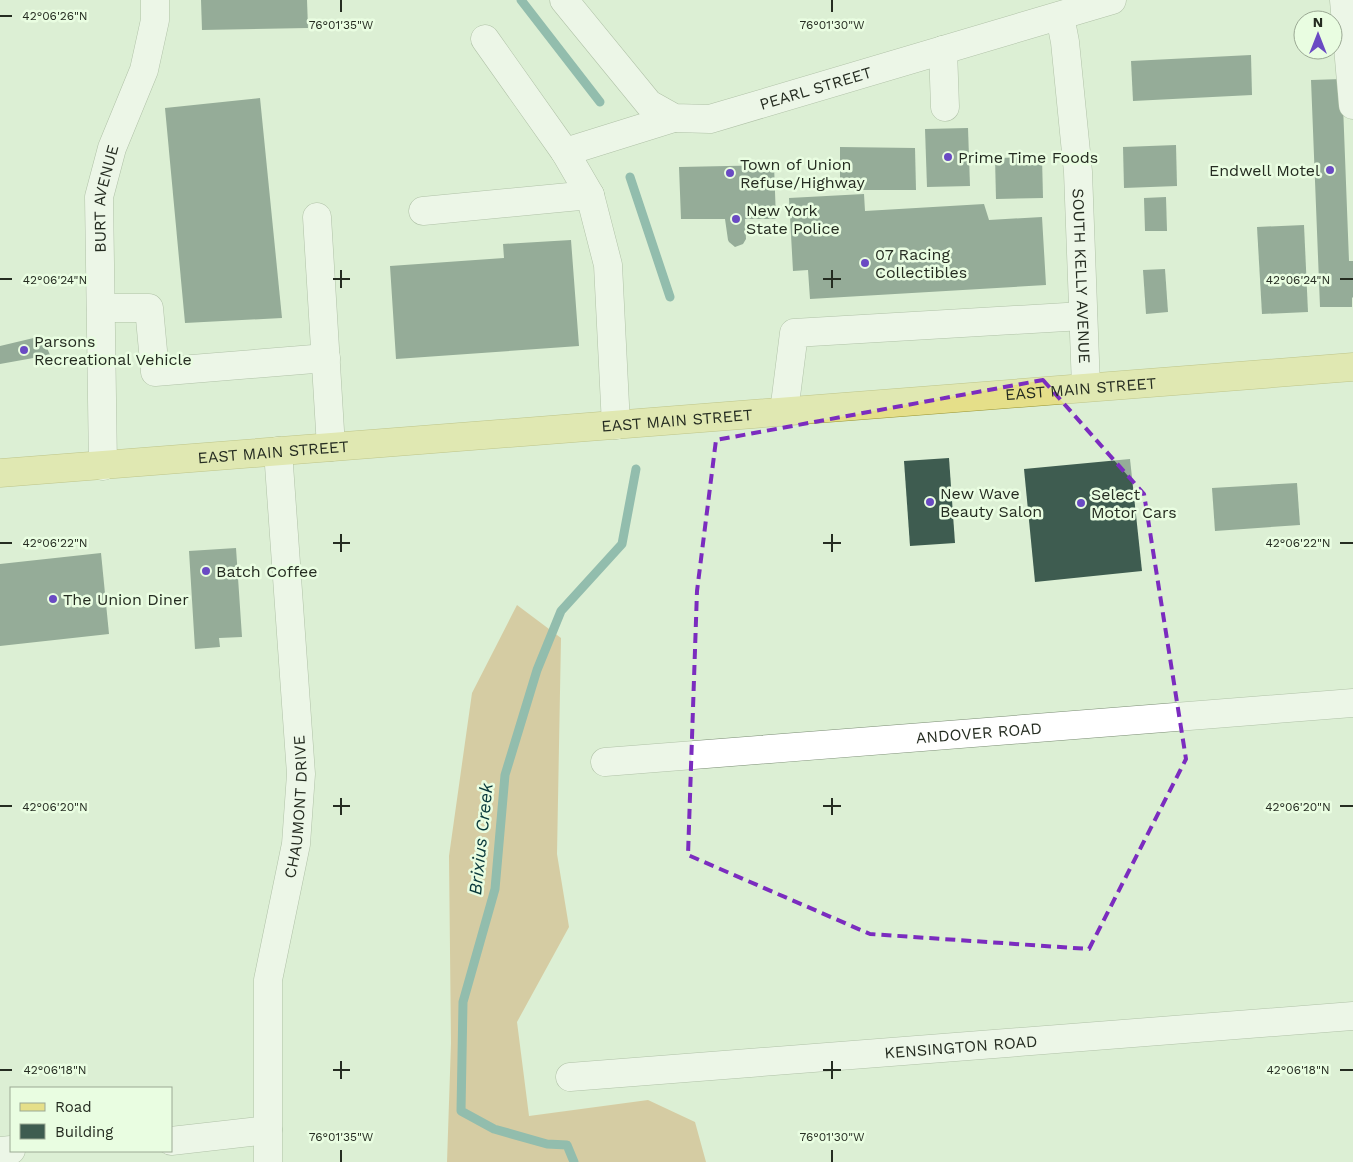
<svg xmlns="http://www.w3.org/2000/svg" width="1353" height="1162" font-family="'Work Sans',sans-serif">
  <rect width="100%" height="100%" fill="#dcefd4"/>
  <path fill="#cda368" d="M517 605 561 638 557 854 569 927 517 1022 529 1116 648 1100 695 1122 706 1162H447L451 1043 449 856 472 693Z"/>
  <g fill="none" stroke-linecap="round" stroke-linejoin="round">
    <g stroke="#39807f" stroke-width="9">
      <path d="M521 0 600 102"/>
      <path d="M630 177 670 297"/>
      <path d="M574 1162 567 1145 547 1144 494 1129 461 1111 463 1002 495 889 505 775 537 670 561 611 622 544 636 469"/>
    </g>
  </g>
  <g fill="#3e5c50">
    <path d="M201 0H307L308 28 202 30Z"/>
    <path d="M1251 55 1252 95 1133 101 1131 61Z"/>
    <path d="M1342 79 1349 261H1353V297L1352 298V307H1320L1311 80Z"/>
    <path d="M260 98 282 318 185 323 165 108Z"/>
    <path d="M968 128 970 186 927 187 925 129Z"/>
    <path d="M1176 145 1177 186 1124 188 1123 147Z"/>
    <path d="M840 147 915 148 916 190H840Z"/>
    <path d="M1042 157 1043 198 996 199 995 158Z"/>
    <path d="M774 165 776 219H745L746 239 743 244 735 247 729 242 728 240 725 219H681L679 167Z"/>
    <path d="M864 194 865 211 984 204 989 220 1042 217 1046 285 810 299 808 270 793 271 789 198Z"/>
    <path d="M1166 197 1167 231H1145L1144 198Z"/>
    <path d="M1304 225 1308 312 1262 314 1257 227Z"/>
    <path d="M571 240 579 346 396 359 390 266 504 258 503 244Z"/>
    <path d="M1165 269 1168 312 1146 314 1143 270Z"/>
    <path d="M42 336 50 355 0 364V346Z"/>
    <path d="M949 458 955 543 910 546 904 461Z"/>
    <path d="M1130 459 1142 571 1035 582 1024 469Z"/>
    <path d="M1297 483 1300 525 1215 531 1212 488Z"/>
    <path d="M236 548 242 637 219 638 220 647 195 649 189 551Z"/>
    <path d="M101 553 109 634 0 646V564Z"/>
  </g>
  <g fill="none" stroke-linecap="round" stroke-linejoin="round">
    <defs>
      <g id="minor">
        <path id="s1" d="M564 0 649 104 674 118 710 119 1112 0"/>
        <path d="M1344 0 1353 105"/>
        <path id="s2" d="M1060 16 1065 42 1078 172 1086 387"/>
        <path d="M485 39 565 152 590 195 608 265 616 425"/>
        <path d="M943 50 945 107"/>
        <path d="M565 152 674 118"/>
        <path d="M423 211 590 195"/>
        <path d="M317 217 331 447"/>
        <path d="M101 308H149L155 372 326 358"/>
        <path d="M784 412 794 333 1083 316"/>
        <path id="s3" d="M103 466 99 197 112 148 144 70 155 20V0"/>
        <path id="s4" d="M605 762 1353 703"/>
        <path id="s5" d="M570 1077 1353 1016"/>
        <path d="M171 1141 268 1130"/>
        <path d="M0 1151 11 1150"/>
        <path id="s6" d="M268 1162V980L296 844 301 774 278 451"/>
      </g>
      <g id="major">
        <path id="s7" d="M0 473 1353 367"/>
      </g>
    </defs>
    <use href="#minor" stroke="#7a8c73" stroke-width="29"/>
    <use href="#major" stroke="#979332" stroke-width="29"/>
    <use href="#minor" stroke="#fff" stroke-width="28"/>
    <use href="#major" stroke="#e5df89" stroke-width="28"/>
  </g>
  <path d="M0 0H1353V1162H0ZM1043 380 1144 494 1186 759 1089 949 870 934 688 855 697 591 716 440Z" fill="#dcefd4" fill-opacity=".55" fill-rule="evenodd"/>
  <path fill="none" stroke="#7b2cbf" stroke-width="4" stroke-dasharray="10 6" stroke-linejoin="round" d="M1043 380 1144 494 1186 759 1089 949 870 934 688 855 697 591 716 440Z"/>
  <path fill="none" stroke="#252c21" stroke-width="2" d="M341 0V12M832 0V12M0 16H12M341 270V288M832 270V288M0 279H12M333 279H350M823 279H841M1340 279H1353M341 534V552M832 534V552M0 543H12M333 543H350M823 543H841M1340 543H1353M341 798V815M832 798V815M0 806H12M333 806H350M823 806H841M1340 806H1353M341 1061V1079M832 1061V1079M0 1070H12M333 1070H350M823 1070H841M1340 1070H1353M341 1150V1162M832 1150V1162"/>
  <g fill="#6a4ac3" stroke="#e9fde1" stroke-width="2">
    <circle cx="948" cy="157" r="5"/>
    <circle cx="1330" cy="170" r="5"/>
    <circle cx="730" cy="173" r="5"/>
    <circle cx="736" cy="219" r="5"/>
    <circle cx="865" cy="263" r="5"/>
    <circle cx="24" cy="350" r="5"/>
    <circle cx="930" cy="502" r="5"/>
    <circle cx="1081" cy="503" r="5"/>
    <circle cx="206" cy="571" r="5"/>
    <circle cx="53" cy="599" r="5"/>
  </g>
  <g text-anchor="middle" stroke-width="5" stroke-linejoin="round" paint-order="stroke">
    <g font-size="16" fill="#252c21" stroke="#e9fde1">
      <text dy="6" stroke="none"><textPath href="#s1" startOffset="309">PEARL STREET</textPath></text>
      <text dy="6" stroke="none"><textPath href="#s3" startOffset="268">BURT AVENUE</textPath></text>
      <text dy="6" stroke="none"><textPath href="#s2" startOffset="261">SOUTH KELLY AVENUE</textPath></text>
      <text dy="6" stroke="none"><textPath href="#s7" startOffset="1084">EAST MAIN STREET</textPath></text>
      <text dy="6" stroke="none"><textPath href="#s7" startOffset="679">EAST MAIN STREET</textPath></text>
      <text dy="6" stroke="none"><textPath href="#s7" startOffset="274">EAST MAIN STREET</textPath></text>
      <text dy="6" stroke="none"><textPath href="#s4" startOffset="375">ANDOVER ROAD</textPath></text>
      <text dy="6" stroke="none"><textPath href="#s6" startOffset="358">CHAUMONT DRIVE</textPath></text>
      <text dy="6" stroke="none"><textPath href="#s5" startOffset="392">KENSINGTON ROAD</textPath></text>
    </g>
    <g font-size="16" fill="#252c21" stroke="#e9fde1" text-anchor="start">
      <text x="958" y="163">Prime Time Foods</text>
      <text x="740" y="170">Town of Union<tspan x="740" dy="18">Refuse/Highway</tspan></text>
      <text x="1320" y="176" text-anchor="end">Endwell Motel</text>
      <text x="746" y="216">New York<tspan x="746" dy="18">State Police</tspan></text>
      <text x="875" y="260">07 Racing<tspan x="875" dy="18">Collectibles</tspan></text>
      <text x="34" y="347">Parsons<tspan x="34" dy="18">Recreational Vehicle</tspan></text>
      <text x="940" y="499">New Wave<tspan x="940" dy="18">Beauty Salon</tspan></text>
      <text x="1091" y="500">Select<tspan x="1091" dy="18">Motor Cars</tspan></text>
      <text x="216" y="577">Batch Coffee</text>
      <text x="63" y="605">The Union Diner</text>
    </g>
    <g font-size="18" font-style="italic" fill="#09393b" stroke="#e9fde1">
      <text transform="translate(481 839) rotate(-84)" y="6">Brixius Creek</text>
    </g>
  </g>
  <g font-size="12" text-anchor="middle" fill="#252c21" stroke="#e9fde1" stroke-width="5" stroke-linejoin="round" paint-order="stroke">
    <text x="55" y="20">42°06'26"N</text>
    <text x="341" y="29">76°01'35"W</text>
    <text x="832" y="29">76°01'30"W</text>
    <text x="55" y="284">42°06'24"N</text>
    <text x="1298" y="284">42°06'24"N</text>
    <text x="55" y="547">42°06'22"N</text>
    <text x="1298" y="547">42°06'22"N</text>
    <text x="55" y="811">42°06'20"N</text>
    <text x="1298" y="811">42°06'20"N</text>
    <text x="55" y="1074">42°06'18"N</text>
    <text x="1298" y="1074">42°06'18"N</text>
    <text x="341" y="1141">76°01'35"W</text>
    <text x="832" y="1141">76°01'30"W</text>
  </g>
  <rect x="10" y="1087" width="162" height="65" fill="#e9fde1" stroke="#9ba994"/>
  <rect x="20" y="1103" width="25" height="8" fill="#e5df89" stroke="#9ba994"/>
  <text x="55" y="1112" font-size="15" fill="#252c21">Road</text>
  <rect x="20" y="1124" width="25" height="15" fill="#3e5c50" stroke="#9ba994"/>
  <text x="55" y="1137" font-size="15" fill="#252c21">Building</text>
  <g transform="translate(1318 35)"><circle r="24" fill="#e9fde1" stroke="#9ba994"/>
  <path d="M0-4L9 19L0 12L-9 19Z" fill="#6a4ac3"/>
  <text y="-8" font-size="14" font-weight="bold" text-anchor="middle" fill="#252c21">N</text>
  </g>
</svg>
